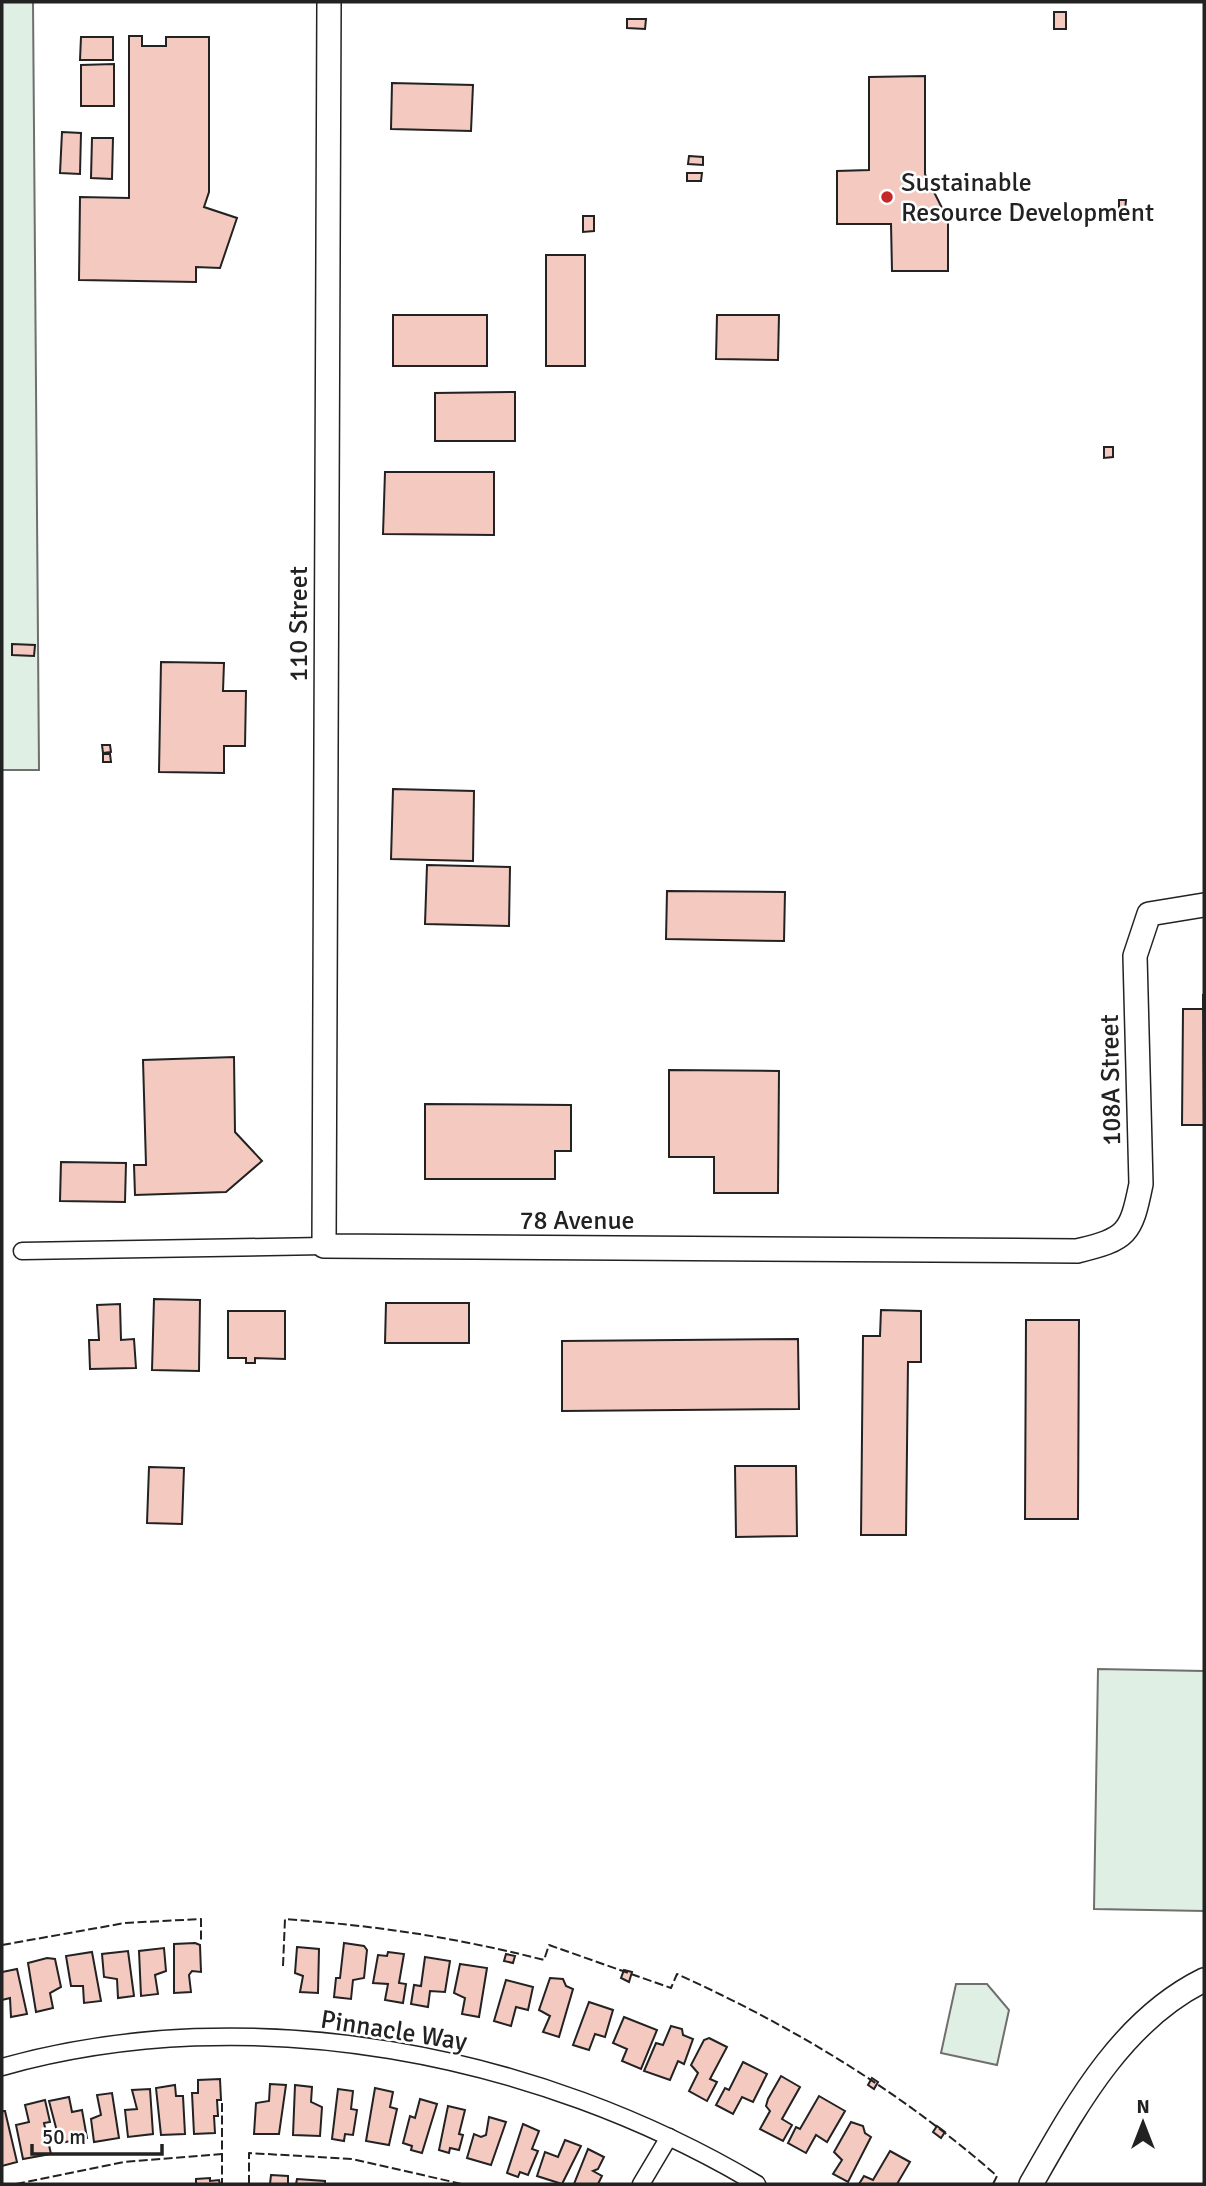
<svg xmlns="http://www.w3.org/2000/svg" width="1206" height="2186" font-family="Signika,sans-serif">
  <rect width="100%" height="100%" fill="#fff"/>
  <g fill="#e0efe3" stroke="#6f6f6f" stroke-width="2">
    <path d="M2 2H33L39 770H2Z"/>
    <path d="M1098 1669 1204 1671V1911L1094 1909Z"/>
    <path d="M956 1984H987L1009 2010 997 2065 941 2053Z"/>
  </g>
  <g fill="#f3c9c0" stroke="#222" stroke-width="2">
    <rect x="1054" y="12" width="12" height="17"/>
    <path d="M627 19H646L645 29 627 28Z"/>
    <path d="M129 36H142V46H166V37H209V192L204 207 237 218 220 268 196 267V282L79 280 80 197 129 198Z"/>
    <path d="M81 37H113V60H80Z"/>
    <path d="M114 64V106H81V65Z"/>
    <path d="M925 76V174L948 220V271H892L891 224H837V171L869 170V77Z"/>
    <path d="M392 83 473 85 471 131 391 129Z"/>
    <path d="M62 132 81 133 80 174 60 173Z"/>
    <path d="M92 138H113L112 179 91 178Z"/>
    <path d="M689 156 703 157V165L688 164Z"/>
    <path d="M687 173H702L701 181H687Z"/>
    <path d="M1119 200H1126L1125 210H1119Z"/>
    <path d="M583 216H594V231L583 232Z"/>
    <rect x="546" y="255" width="39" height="111"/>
    <rect x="393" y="315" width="94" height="51"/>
    <path d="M717 315H779L778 360 716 359Z"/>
    <path d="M515 392V441H435V393Z"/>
    <path d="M1104 447H1113V457L1104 458Z"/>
    <path d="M385 472H494V535L383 534Z"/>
    <path d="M12 644 35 645 34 656 12 655Z"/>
    <path d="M161 662 224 663 223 691H246L245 746H224V773L159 772Z"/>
    <path d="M102 745H110L111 752 103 753Z"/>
    <path d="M103 754H110L111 762H103Z"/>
    <path d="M393 789 474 791 473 861 391 859Z"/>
    <path d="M427 865 510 867 509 926 425 924Z"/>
    <path d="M667 891 785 892 784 941 666 939Z"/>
    <path d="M1203 994 1204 1125H1182L1183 1009H1203Z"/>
    <path d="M234 1057 235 1132 262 1161 226 1192 135 1195 134 1165H146L143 1060Z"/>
    <path d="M669 1070 779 1071 778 1193H714V1157H669Z"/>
    <path d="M425 1104 571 1105V1151H555V1179H425Z"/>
    <path d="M61 1162 126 1163 125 1202 60 1201Z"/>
    <path d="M154 1299 200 1300 199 1371 152 1370Z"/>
    <path d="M386 1303H469V1343H385Z"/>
    <path d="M120 1304 121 1340 134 1339 136 1368 90 1369 89 1340H99L97 1305Z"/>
    <path d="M881 1310 921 1311V1362H908L906 1535H861L863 1336H880Z"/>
    <path d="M228 1311H285V1359L255 1358V1363H246V1358H228Z"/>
    <path d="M1026 1320H1079L1078 1519H1025Z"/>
    <path d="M798 1339 799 1409 562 1411V1341Z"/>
    <path d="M735 1466H796L797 1536 736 1537Z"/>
    <path d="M149 1467 184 1468 182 1524 147 1523Z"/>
    <path d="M195 1943 200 1945 201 1972 192 1971 189 1975 191 1992 174 1993V1944Z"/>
    <path d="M344 1943 364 1946 367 1950 364 1978 353 1980 351 1999 334 1997 336 1978H340Z"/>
    <path d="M297 1947 319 1949 318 1993 300 1992 303 1976 295 1973Z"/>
    <path d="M164 1948 166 1971 155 1975 158 1994 141 1996 139 1951Z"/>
    <path d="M128 1951 134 1996 118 1998 117 1979 104 1977 102 1954Z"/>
    <path d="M92 1952 101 2001 84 2003 83 1986H71L66 1956Z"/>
    <path d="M388 1952 404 1954 399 1983 406 1984 403 2003 385 2000 388 1984 373 1983 378 1955 387 1956Z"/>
    <path d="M506 1954 515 1956 513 1963 504 1961Z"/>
    <path d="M425 1957 450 1961 445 1992 430 1991 428 2007 411 2004 414 1985 421 1986Z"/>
    <path d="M47 1958 55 1959 61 1987 50 1993 53 2008 36 2012 28 1963Z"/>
    <path d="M460 1964 487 1968 479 2017 462 2014 465 1998 454 1993Z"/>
    <path d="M17 1969 27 2014 11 2017 10 1998 2 2000V1972Z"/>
    <path d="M624 1970 632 1972 629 1982 621 1978Z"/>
    <path d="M550 1978 563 1979 566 1986 573 1989 559 2037 543 2032 550 2016 539 2010Z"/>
    <path d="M506 1980 533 1987 528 2010 516 2007 511 2026 494 2021Z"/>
    <path d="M589 2002 613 2010 605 2037 595 2034 589 2050 573 2045Z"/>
    <path d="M624 2017 657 2030 641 2069 622 2061 627 2049 613 2043Z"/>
    <path d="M671 2026 682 2029 683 2035 693 2039 684 2064 678 2061 670 2080 644 2071 656 2043 663 2045Z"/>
    <path d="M709 2038 727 2047 710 2079 717 2082 707 2101 689 2091 698 2073 691 2065 704 2040Z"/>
    <path d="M743 2062 767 2074 753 2102 742 2097 733 2114 716 2105 725 2088 729 2090Z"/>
    <path d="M781 2076 800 2087 782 2119 792 2125 783 2141 760 2129 770 2111 766 2106 768 2099Z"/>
    <path d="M872 2078 878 2082 874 2089 868 2085Z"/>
    <path d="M220 2079 221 2100H217L218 2116H214L215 2133 194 2134 192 2093H198V2080Z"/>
    <path d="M270 2084 286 2085 279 2134H254L256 2103 269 2101Z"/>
    <path d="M175 2085 176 2096H183L185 2134 161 2135 156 2088Z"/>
    <path d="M295 2085 312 2087 311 2102 322 2107 320 2136 293 2135Z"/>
    <path d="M375 2088 393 2092 390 2107 397 2109 389 2145 366 2141Z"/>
    <path d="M150 2089 153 2134 128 2137 125 2110 137 2109 132 2090Z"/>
    <path d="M338 2089 353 2091 351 2109 357 2110 353 2135 345 2134 344 2141 332 2139Z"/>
    <path d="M112 2093 119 2138 94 2142 91 2119 101 2115 97 2095Z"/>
    <path d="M819 2096 845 2111 827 2142 816 2135 806 2153 788 2143 796 2127 800 2129Z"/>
    <path d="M69 2097 72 2112 82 2110 87 2138 60 2143 49 2101Z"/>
    <path d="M420 2099 437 2104 422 2153 411 2150 412 2146 403 2143 410 2116 415 2118Z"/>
    <path d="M45 2100 50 2122 44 2123 51 2154 23 2159 16 2125 29 2122 25 2105Z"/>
    <path d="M448 2106 465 2110 459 2134 463 2135 459 2150 450 2148 449 2153 439 2150Z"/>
    <path d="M2 2111H5L17 2162 2 2166Z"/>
    <path d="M489 2117 506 2122 491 2165 467 2158 474 2134 481 2137 486 2135Z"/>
    <path d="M851 2122 863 2126 865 2133 871 2137 848 2182 833 2174 842 2160 834 2152Z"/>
    <path d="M523 2124 539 2131 532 2149 538 2151 528 2175 520 2172 518 2177 507 2173Z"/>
    <path d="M937 2126 945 2132 941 2138 933 2132Z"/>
    <path d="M565 2140 581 2146 562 2184 537 2176 545 2152 558 2157Z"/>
    <path d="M588 2149 604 2157 598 2169 593 2171 602 2176 598 2184H574Z"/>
    <path d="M890 2151 910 2162 897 2184H859L864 2176 873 2180Z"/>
    <path d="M271 2175 288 2176V2184H270Z"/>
    <path d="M210 2178V2181L219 2180 220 2184H196V2179Z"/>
    <path d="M297 2179 325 2181V2184H296Z"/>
  </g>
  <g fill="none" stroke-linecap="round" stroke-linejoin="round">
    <defs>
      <g id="street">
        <path d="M22 1251 324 1246"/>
        <path d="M2 2067C252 1997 537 2053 757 2184"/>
        <path d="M641 2184 669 2137"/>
      </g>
      <g id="secondary">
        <path d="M329 2 324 1246 1077 1251C1127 1239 1131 1234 1141 1184L1135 956 1149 914 1204 905"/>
        <path d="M1031 2184C1075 2107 1121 2021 1204 1980"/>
      </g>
    </defs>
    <use href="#street" stroke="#222" stroke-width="19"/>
    <use href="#secondary" stroke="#222" stroke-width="26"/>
    <use href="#street" stroke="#fff" stroke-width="16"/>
    <use href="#secondary" stroke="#fff" stroke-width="23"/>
    <g stroke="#222" stroke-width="2" stroke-dasharray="9 3.5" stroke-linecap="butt">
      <path d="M2 1945 125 1923 201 1919V1942"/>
      <path d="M283 1966 285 1919C378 1926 454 1937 544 1960L549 1945 671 1988 677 1974C794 2027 900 2091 997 2176L993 2184"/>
      <path d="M222 2103V2184"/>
      <path d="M16 2184 124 2162 222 2154"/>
      <path d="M249 2184V2153L352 2159 462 2184"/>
    </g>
  </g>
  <circle fill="#c62828" stroke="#fff" stroke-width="2.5" cx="887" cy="197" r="7"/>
  <g text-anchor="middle" stroke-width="5" stroke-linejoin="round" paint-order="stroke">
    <g font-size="26" fill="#222" stroke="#fff" text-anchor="start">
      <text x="901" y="191">Sustainable<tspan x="901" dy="30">Resource Development</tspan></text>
    </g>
    <g font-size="26" fill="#222" stroke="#fff">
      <text transform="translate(298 624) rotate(-90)" y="9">110 Street</text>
      <text transform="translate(1110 1080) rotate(-91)" y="9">108A Street</text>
      <text x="577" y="1229">78 Avenue</text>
      <text transform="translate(394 2030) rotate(9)" y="9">Pinnacle Way</text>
    </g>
  </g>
  <rect width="1206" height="2186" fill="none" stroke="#222222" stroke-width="7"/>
  <g transform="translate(1143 2123)" stroke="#ffffff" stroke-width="5" paint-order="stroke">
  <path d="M0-5L12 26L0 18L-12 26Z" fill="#222222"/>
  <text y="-10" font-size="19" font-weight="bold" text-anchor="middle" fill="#222222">N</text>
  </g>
  <path d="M32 2144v10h130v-10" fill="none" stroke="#222222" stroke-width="3.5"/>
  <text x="42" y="2144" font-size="21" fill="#222222" stroke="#ffffff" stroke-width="5" paint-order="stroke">50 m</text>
</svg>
